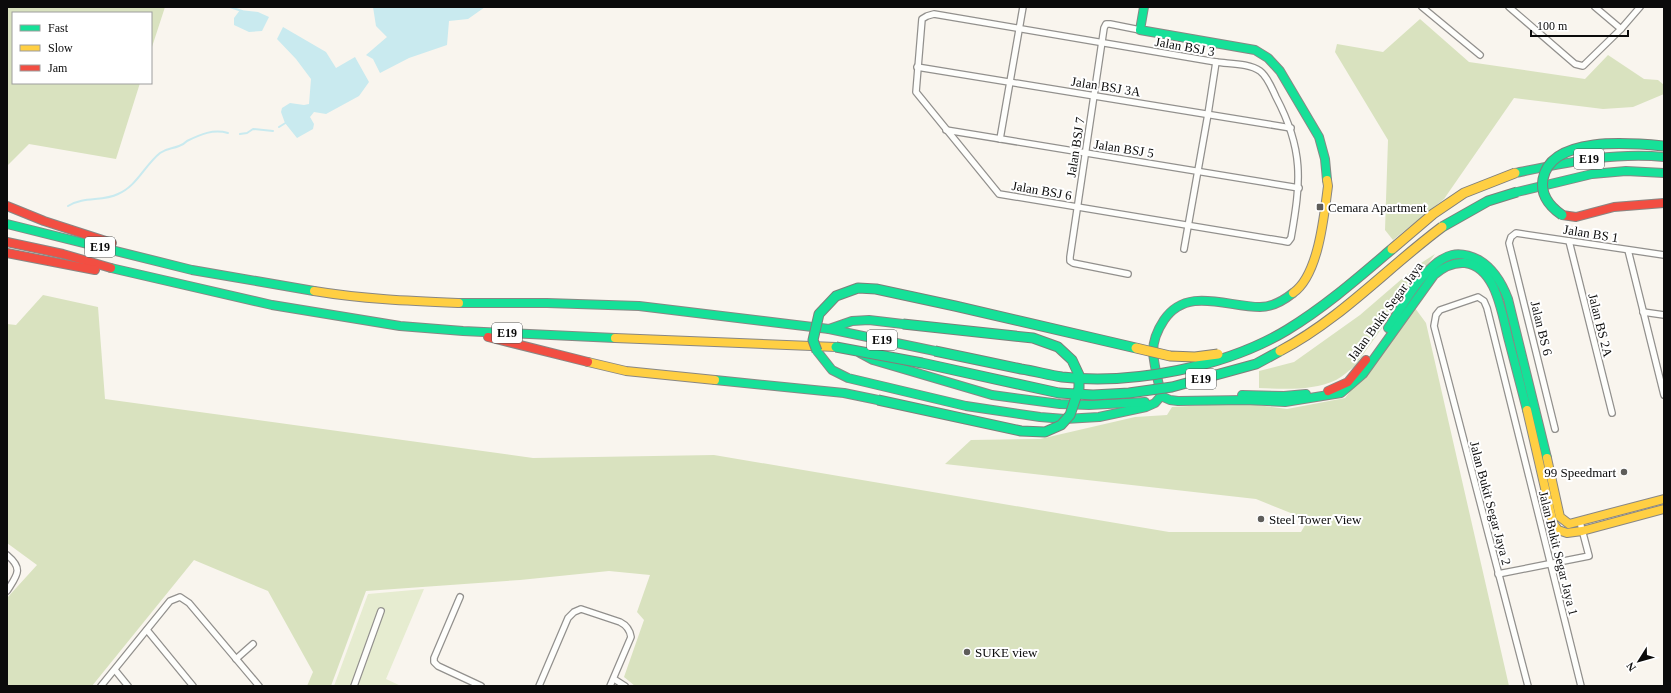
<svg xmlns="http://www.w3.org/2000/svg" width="1671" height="693" font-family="'Times New Roman',serif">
  <rect width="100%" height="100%" fill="#f9f5ee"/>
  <path fill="#e6ecd0" d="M424 589 386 679 401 686H334L368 594Z"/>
  <g fill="#d9e2bf">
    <path d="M7 7H165L151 50V13H13V83H140L116 159 29 144 7 166Z"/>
    <path d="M1420 19 1469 62 1585 79 1608 55 1644 79 1658 80 1664 85V94L1633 107 1603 109 1514 98 1444 199 1393 240 1385 230 1388 140 1335 52 1337 44 1383 52Z"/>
    <path d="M1435 254 1354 367C1348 371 1342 377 1336 380 1312 391 1285 389 1259 388V371L1294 362 1360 315 1418 265Z"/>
    <path d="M43 295 98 307 105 399 533 458 714 455 1169 532H1301L1308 520 1256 499 945 464 971 440 1040 439 1135 417 1167 415 1172 407 1242 403 1287 409 1345 398 1415 308 1426 323 1509 686H635L624 677 644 620 637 612 650 575 609 571 520 580 366 591 331 686H307L313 672 268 591 194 560 92 686H7V598L37 565 7 543V324L16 325Z"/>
  </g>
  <g fill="#c9eaef">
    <path d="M373 7H485L468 19 449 21 447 45 409 58 380 73 373 59 366 55 387 37 376 26Z"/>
    <path d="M240 10 258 12 269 17 262 31 249 32 234 25V18Z"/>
    <path d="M283 27 326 52 336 68 355 57 369 82 359 96 326 114 314 112 310 117 314 124 313 129 297 138 285 123 281 112 282 108 290 103 304 105 309 104 311 79 296 59 277 39Z"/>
  </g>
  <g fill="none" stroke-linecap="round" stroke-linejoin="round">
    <g stroke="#c9eaef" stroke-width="2">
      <path d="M230 7 242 11"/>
      <path d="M279 127 287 122"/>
      <path d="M240 134 247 133 253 129 273 131"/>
      <path d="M68 206C85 196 102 202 118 194 137 186 144 166 160 153 167 148 172 149 179 146 182 145 185 143 187 141 201 134 213 129 228 133"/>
    </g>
    <defs>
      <g id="street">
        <path d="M1422 7 1480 55"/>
        <path d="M1509 7 1575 64 1583 66 1621 29 1640 7"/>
        <path d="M1595 7 1621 29"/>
        <path d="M934 14 1216 62C1229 64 1249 63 1260 71 1268 77 1272 89 1276 97 1304 150 1301 181 1291 238L1288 242 1283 241 999 194 916 92 922 19 927 16Z"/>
        <path d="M917 67 1291 128"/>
        <path d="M946 130 1299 188"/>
        <path d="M1000 139 1023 7"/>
        <path d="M1569 241 1612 413"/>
        <path d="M1184 249 1208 114 1216 62"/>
        <path d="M1628 250 1664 395"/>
        <path d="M1128 274 1073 263 1070 261V257L1104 28 1106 24H1110L1140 30"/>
        <path d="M1643 312 1664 315"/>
        <path d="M1555 429 1509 243 1511 237 1516 233 1664 255"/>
        <path d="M7 555C24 569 17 575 7 591"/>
        <path d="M1498 574 1589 556 1580 522"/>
        <path d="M460 597 434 658V662L438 666 481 686"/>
        <path d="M147 630 193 686"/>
        <path d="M236 659 253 644"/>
        <path d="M115 670 128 686"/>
        <path d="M614 679 625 686"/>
        <path d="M101 686 170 601 180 597 189 603 259 686"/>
        <path d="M354 686 381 611"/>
        <path d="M539 686 568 618 574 612 581 609 620 622C626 625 630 630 631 637L610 686"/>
        <path d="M1528 686 1434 326 1436 315 1440 310 1478 297 1484 301 1487 308 1581 686"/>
      </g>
      <g id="fast">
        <path d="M1144 7 1140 30 1255 50 1268 58 1280 71 1319 137 1325 159 1327 180"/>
        <path d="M1515 173C1565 163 1613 152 1664 157"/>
        <path d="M1517 192 1592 174 1626 171 1664 173"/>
        <path d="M7 224 192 270 314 291"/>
        <path d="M111 268 272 305 400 326 463 331 615 338"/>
        <path d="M459 303H547L639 306 829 329 935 351"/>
        <path d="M1388 328C1402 307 1426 261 1452 255 1461 253 1471 256 1479 260 1494 269 1502 283 1508 299L1547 458"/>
        <path d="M829 329 852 321 869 320 903 324"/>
        <path d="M817 351 832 370 848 378 966 406 1040 417 1065 419 1099 417 1146 407 1155 403 1161 396"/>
        <path d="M860 353 873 360 992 395 1060 404 1089 405 1145 402"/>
        <path d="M715 380 844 393 878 400"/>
        <path d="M1161 394C1158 380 1154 366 1153 352 1153 341 1158 329 1164 320 1187 286 1227 307 1260 307 1273 307 1283 301 1293 293"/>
        <path d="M1242 395 1284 396 1306 394"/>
        <path d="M1161 396 1170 400 1178 401 1245 400 1285 402 1341 393 1363 374 1434 275C1443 267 1453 262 1465 263 1497 267 1502 316 1509 341 1515 364 1521 387 1527 410"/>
      </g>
      <g id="slow">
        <path d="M314 291C362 299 411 301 459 303"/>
        <path d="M1293 293C1319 275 1324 215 1328 186L1327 180"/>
        <path d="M615 338 836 347"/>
        <path d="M588 362 626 371 715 380"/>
        <path d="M1527 410 1553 523 1558 530 1567 533 1582 531 1664 509"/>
        <path d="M1547 458 1560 517 1569 524 1664 499"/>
      </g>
      <g id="jam">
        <path d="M7 206 44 221 112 243"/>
        <path d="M1562 215 1576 217 1614 207 1664 203"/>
        <path d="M7 242 63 254 111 268"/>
        <path d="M7 253 95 270"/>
        <path d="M488 337 588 362"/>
        <path d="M1328 391 1348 382 1366 360"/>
      </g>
    </defs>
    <use href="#street" stroke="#92908d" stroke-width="8"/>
    <use href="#fast" stroke="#898784" stroke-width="10"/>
    <use href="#slow" stroke="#898784" stroke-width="10"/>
    <use href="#jam" stroke="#898784" stroke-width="10"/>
    <use href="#street" stroke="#fefefc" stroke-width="5.5"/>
    <use href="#fast" stroke="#16e098" stroke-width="8"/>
    <use href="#slow" stroke="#ffcf43" stroke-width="8"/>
    <use href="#jam" stroke="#f24e42" stroke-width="8"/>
    <defs>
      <g id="fast-bridge">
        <path d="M1562 215C1549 206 1540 195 1543 179 1551 135 1632 143 1664 146"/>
        <path d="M1442 227 1488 201 1517 192"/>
        <path d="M836 347 922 363 1059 393 1093 395 1129 393 1172 387 1256 364 1280 351"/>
        <path d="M817 351 813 340 819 314 836 296 858 288 876 289 955 306 1136 348"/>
        <path d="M935 351C964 357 992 363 1021 369 1035 371 1048 375 1062 377 1132 385 1226 367 1287 330 1325 307 1358 278 1392 249"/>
        <path d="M878 400 1021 431 1045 432 1061 425 1070 415 1079 388V375L1072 360 1058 347 1033 338 903 324"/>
      </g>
      <g id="slow-bridge">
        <path d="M1392 249 1433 214 1464 193 1515 173"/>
        <path d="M1136 348 1170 356 1195 357 1218 354"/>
        <path d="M1280 351C1341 319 1387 268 1442 227"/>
      </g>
    </defs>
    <use href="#fast-bridge" stroke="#7f7e7a" stroke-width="11" stroke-linecap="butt"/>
    <use href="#slow-bridge" stroke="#7f7e7a" stroke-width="11" stroke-linecap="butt"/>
    <use href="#fast-bridge" stroke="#16e098" stroke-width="9"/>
    <use href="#slow-bridge" stroke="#ffcf43" stroke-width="9"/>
  </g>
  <g fill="#5e5d5a" stroke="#fff" stroke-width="1.5">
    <rect x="1316" y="203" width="8" height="8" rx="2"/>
    <circle cx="1624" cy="472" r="4"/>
    <circle cx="1261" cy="519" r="4"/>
    <circle cx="967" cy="652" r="4"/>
  </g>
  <g text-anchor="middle" stroke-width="4" stroke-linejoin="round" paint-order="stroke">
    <g fill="#fff" stroke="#545454" stroke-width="1">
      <rect x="1574" y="149" width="30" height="20" rx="3"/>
      <rect x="85" y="237" width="30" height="20" rx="3"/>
      <rect x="492" y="323" width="30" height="20" rx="3"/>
      <rect x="867" y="330" width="30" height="20" rx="3"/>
      <rect x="1186" y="369" width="30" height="20" rx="3"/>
    </g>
    <g font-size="12" font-weight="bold" fill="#0b0b0b">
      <text x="1589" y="163">E19</text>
      <text x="100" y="251">E19</text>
      <text x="507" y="337">E19</text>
      <text x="882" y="344">E19</text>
      <text x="1201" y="383">E19</text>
    </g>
    <g font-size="13" fill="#0b0b0b" stroke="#fff">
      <text transform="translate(1185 46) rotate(10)" y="5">Jalan BSJ 3</text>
      <text transform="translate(1106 86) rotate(9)" y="5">Jalan BSJ 3A</text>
      <text transform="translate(1075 147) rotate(-81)" y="5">Jalan BSJ 7</text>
      <text transform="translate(1124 148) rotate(9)" y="5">Jalan BSJ 5</text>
      <text transform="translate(1042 190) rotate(10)" y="5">Jalan BSJ 6</text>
      <text transform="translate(1591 233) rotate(9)" y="5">Jalan BS 1</text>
      <text transform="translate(1385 311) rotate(-54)" y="5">Jalan Bukit Segar Jaya</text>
      <text transform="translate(1601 325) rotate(76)" y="5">Jalan BS 2A</text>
      <text transform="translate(1542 328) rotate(76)" y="5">Jalan BS 6</text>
      <text transform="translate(1491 503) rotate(75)" y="5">Jalan Bukit Segar Jaya 2</text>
      <text transform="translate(1559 553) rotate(76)" y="5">Jalan Bukit Segar Jaya 1</text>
    </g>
    <g font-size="13" fill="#0b0b0b" stroke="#fff" text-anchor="start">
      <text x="1328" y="212">Cemara Apartment</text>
      <text x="1616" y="477" text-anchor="end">99 Speedmart</text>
      <text x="1269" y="524">Steel Tower View</text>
      <text x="975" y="657">SUKE view</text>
    </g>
  </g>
  <rect width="1671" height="693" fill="none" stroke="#0b0b0b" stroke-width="16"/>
  <rect x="12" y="12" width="140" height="72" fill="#ffffff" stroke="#9d9d9d"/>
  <rect x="20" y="25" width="20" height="6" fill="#16e098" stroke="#9d9d9d"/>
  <text x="48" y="32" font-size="12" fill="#0b0b0b">Fast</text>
  <rect x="20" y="45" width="20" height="6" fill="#ffcf43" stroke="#9d9d9d"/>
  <text x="48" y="52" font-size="12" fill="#0b0b0b">Slow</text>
  <rect x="20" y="65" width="20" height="6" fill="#f24e42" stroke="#9d9d9d"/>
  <text x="48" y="72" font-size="12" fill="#0b0b0b">Jam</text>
  <g transform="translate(1639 661) rotate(233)" stroke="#ffffff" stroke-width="3" paint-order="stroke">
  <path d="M0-3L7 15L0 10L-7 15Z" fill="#0b0b0b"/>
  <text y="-6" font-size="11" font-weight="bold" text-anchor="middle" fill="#0b0b0b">N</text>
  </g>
  <path d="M1531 30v6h97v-6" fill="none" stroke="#0b0b0b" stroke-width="2"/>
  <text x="1537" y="30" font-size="12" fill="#0b0b0b" stroke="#ffffff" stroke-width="3" paint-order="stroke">100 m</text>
</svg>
